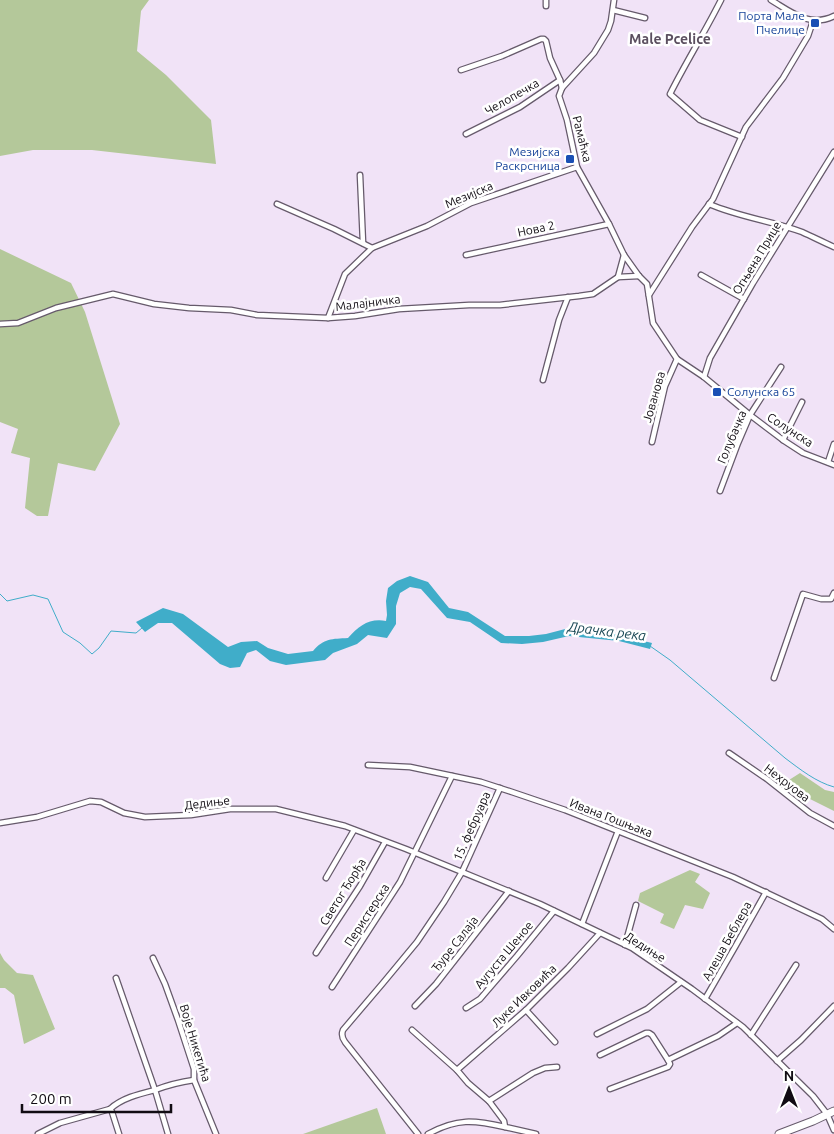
<svg xmlns="http://www.w3.org/2000/svg" width="834" height="1134" font-family="Ubuntu,sans-serif">
  <rect width="100%" height="100%" fill="#f1e3f7"/>
  <g fill="#b4c89a">
    <path d="M0 0H149L141 11 137 51 166 75 211 120 216 164 92 150H33L0 156Z"/>
    <path d="M0 249 71 283 85 312 120 424 95 471 58 463 48 516H37L25 508 30 458 11 453 18 429 0 422Z"/>
    <path d="M800 773 825 790 834 792V811L806 797 789 784V780Z"/>
    <path d="M690 870 700 874 695 882 710 893 703 909 685 905 674 929 660 923 664 914 638 901 640 893Z"/>
    <path d="M0 953 4 960 17 973 33 975 55 1029 24 1044 14 995 5 988H0Z"/>
    <path d="M377 1108 386 1134H303Z"/>
  </g>
  <path fill="#40adc9" d="M410 576 428 582 449 608 468 612 505 636H529L546 634 569 628 611 633 652 643 650 649 619 641 569 636 543 642 522 644 501 643 470 622 447 618 421 589 410 587 400 593 396 606V624L387 638 368 635 357 644 333 653 325 660 286 665 270 661 256 650 247 653 240 667 230 668 220 664 172 623H158L145 632 136 622 163 608 183 614 228 647 241 642 257 641 268 648 288 654 313 651C324 638 332 639 348 638 359 626 369 618 386 621L387 615 386 601 388 588 397 581Z"/>
  <g fill="none" stroke-linecap="round" stroke-linejoin="round">
    <g stroke="#40adc9" stroke-width="1">
      <path d="M0 594 7 601 33 595 48 599 63 632 80 643 92 654 99 648 111 631 136 633 142 628"/>
      <path d="M650 646 670 660 785 758C801 770 816 782 834 787"/>
    </g>
    <defs>
      <g id="street">
        <path d="M546 0V6"/>
        <path d="M614 0 611 21 608 30 594 53 562 88 559 96 567 120 577 167 609 224 624 255 639 276 647 284 653 323 677 359 704 377 750 415 783 440 803 453 834 465"/>
        <path d="M721 0C705 32 686 62 670 94L700 120 742 137"/>
        <path d="M771 0C791 12 810 28 834 16"/>
        <path d="M613 10 645 18"/>
        <path d="M461 70 502 56 541 39H544L546 41 550 58 560 80"/>
        <path d="M466 134 520 107 560 80 562 88"/>
        <path d="M360 175 363 243"/>
        <path d="M277 204 334 229 372 248"/>
        <path d="M709 204C739 217 772 221 802 232 813 237 823 242 834 247"/>
        <path d="M466 255 609 224"/>
        <path d="M701 275 744 299"/>
        <path d="M618 277 624 255"/>
        <path d="M649 295 692 227 713 199 746 127 783 78 808 36 813 21"/>
        <path d="M328 318 345 274 372 248 427 226 471 203 577 167"/>
        <path d="M0 324 18 323 56 308 113 294 154 304 189 308 231 310 257 315 328 318 355 316 399 309 469 305H500L579 296 593 294 618 277 639 276"/>
        <path d="M704 377 710 358 753 283 834 152"/>
        <path d="M543 380 559 320 568 297"/>
        <path d="M783 440 802 402"/>
        <path d="M652 442 665 386 677 359"/>
        <path d="M828 462 834 444"/>
        <path d="M720 491 738 443 750 415 781 367"/>
        <path d="M774 678 803 594 821 599H831L834 593"/>
        <path d="M729 753 767 779 810 813 834 826"/>
        <path d="M368 765 410 767 481 782 512 792 565 810 733 877 822 919 834 929"/>
        <path d="M0 823 37 817 90 801 101 802 124 813 145 817 191 815 230 809H276L345 826 406 849 540 904 632 948 692 989 743 1027 813 1096 827 1114 834 1130"/>
        <path d="M326 878 354 830"/>
        <path d="M582 924 618 831"/>
        <path d="M625 945 636 905"/>
        <path d="M316 953 360 886 385 842"/>
        <path d="M153 958 165 984 178 1020 194 1069V1080L216 1134"/>
        <path d="M116 978 155 1090 168 1134"/>
        <path d="M332 987 400 882 452 776"/>
        <path d="M705 999 735 947 766 892"/>
        <path d="M415 1006 436 984 509 891"/>
        <path d="M466 1008 480 999 517 956 554 911"/>
        <path d="M526 1010 555 1042"/>
        <path d="M412 1030 457 1070 468 1083 489 1101 504 1121 505 1127 536 1134"/>
        <path d="M597 1034 647 1009 681 982"/>
        <path d="M751 1035 796 965"/>
        <path d="M600 1055 646 1033H649L652 1035 668 1060 718 1036 737 1023"/>
        <path d="M777 1061 801 1040 834 1006"/>
        <path d="M457 1070 526 1010 568 968 600 933"/>
        <path d="M610 1089 668 1067 670 1064 668 1060"/>
        <path d="M489 1101 533 1073 545 1068 557 1067"/>
        <path d="M110 1109 112 1112 119 1134"/>
        <path d="M38 1134 60 1123 110 1109C122 1098 139 1094 155 1090 168 1085 180 1082 194 1080"/>
        <path d="M418 1134 345 1042C342 1038 341 1035 343 1030L383 983 417 942 444 902 462 872 500 788"/>
        <path d="M428 1134C457 1118 474 1120 505 1127"/>
      </g>
      <path id="primary" d="M779 1134 813 1121 834 1111"/>
    </defs>
    <use href="#street" stroke="#665a6b" stroke-width="7"/>
    <use href="#primary" stroke="#665a6b" stroke-width="9"/>
    <use href="#street" stroke="#fff" stroke-width="4.5"/>
    <use href="#primary" stroke="#fff" stroke-width="7"/>
  </g>
  <g fill="#1a4fb4" stroke="#fff" stroke-width="2">
    <rect x="810" y="18" width="10" height="10" rx="2.5"/>
    <rect x="565" y="154" width="10" height="10" rx="2.5"/>
    <rect x="712" y="387" width="10" height="10" rx="2.5"/>
  </g>
  <g text-anchor="middle" stroke-width="5" stroke-linejoin="round" paint-order="stroke">
    <g font-size="12" fill="#164399" stroke="#fff" text-anchor="end">
      <text x="805" y="20">Порта Мале<tspan x="805" dy="14">Пчелице</tspan></text>
      <text x="560" y="156">Мезијска<tspan x="560" dy="14">Раскрсница</tspan></text>
      <text x="727" y="396" text-anchor="start">Солунска 65</text>
    </g>
    <g font-size="12" fill="#110c13" stroke="#fff">
      <text transform="translate(512 97) rotate(-30)" y="4">Челопечка</text>
      <text transform="translate(582 139) rotate(76)" y="4">Рамаћка</text>
      <text transform="translate(469 195) rotate(-23)" y="4">Мезијска</text>
      <text transform="translate(536 229) rotate(-12)" y="4">Нова 2</text>
      <text transform="translate(757 258) rotate(-59)" y="4">Огњена Прице</text>
      <text transform="translate(368 303) rotate(-7)" y="4">Малајничка</text>
      <text transform="translate(654 397) rotate(-74)" y="4">Јованова</text>
      <text transform="translate(790 430) rotate(33)" y="4">Солунска</text>
      <text transform="translate(732 437) rotate(-67)" y="4">Голубачка</text>
      <text transform="translate(787 783) rotate(37)" y="4">Нехруова</text>
      <text transform="translate(207 803) rotate(-7)" y="4">Дедиње</text>
      <text transform="translate(611 818) rotate(21)" y="4">Ивана Гошњака</text>
      <text transform="translate(472 826) rotate(-66)" y="4">15. фебруара</text>
      <text transform="translate(343 892) rotate(-58)" y="4">Светог Ђорђа</text>
      <text transform="translate(367 915) rotate(-57)" y="4">Перистерска</text>
      <text transform="translate(727 941) rotate(-61)" y="4">Алеша Беблера</text>
      <text transform="translate(455 944) rotate(-52)" y="4">Ђуре Салаја</text>
      <text transform="translate(645 947) rotate(32)" y="4">Дедиње</text>
      <text transform="translate(504 955) rotate(-50)" y="4">Аугуста Шеное</text>
      <text transform="translate(524 996) rotate(-44)" y="4">Луке Ивковића</text>
      <text transform="translate(195 1043) rotate(73)" y="4">Воје Никетића</text>
    </g>
    <g font-size="14" font-weight="bold" fill="#5b4f5f" stroke="#fff">
      <text x="670" y="44">Male Pcelice</text>
    </g>
    <g font-size="14" font-style="italic" fill="#1b4956" stroke="#fff">
      <text transform="translate(607 631) rotate(7)" y="5">Драчка река</text>
    </g>
  </g>
  <g transform="translate(789 1089)" stroke="#ffffff" stroke-width="4" paint-order="stroke">
  <path d="M0-4L9 19L0 12L-9 19Z" fill="#110c13"/>
  <text y="-8" font-size="14" font-weight="bold" text-anchor="middle" fill="#110c13">N</text>
  </g>
  <path d="M22 1104v8h149v-8" fill="none" stroke="#110c13" stroke-width="2.5"/>
  <text x="30" y="1104" font-size="15" fill="#110c13" stroke="#ffffff" stroke-width="4" paint-order="stroke">200 m</text>
</svg>
